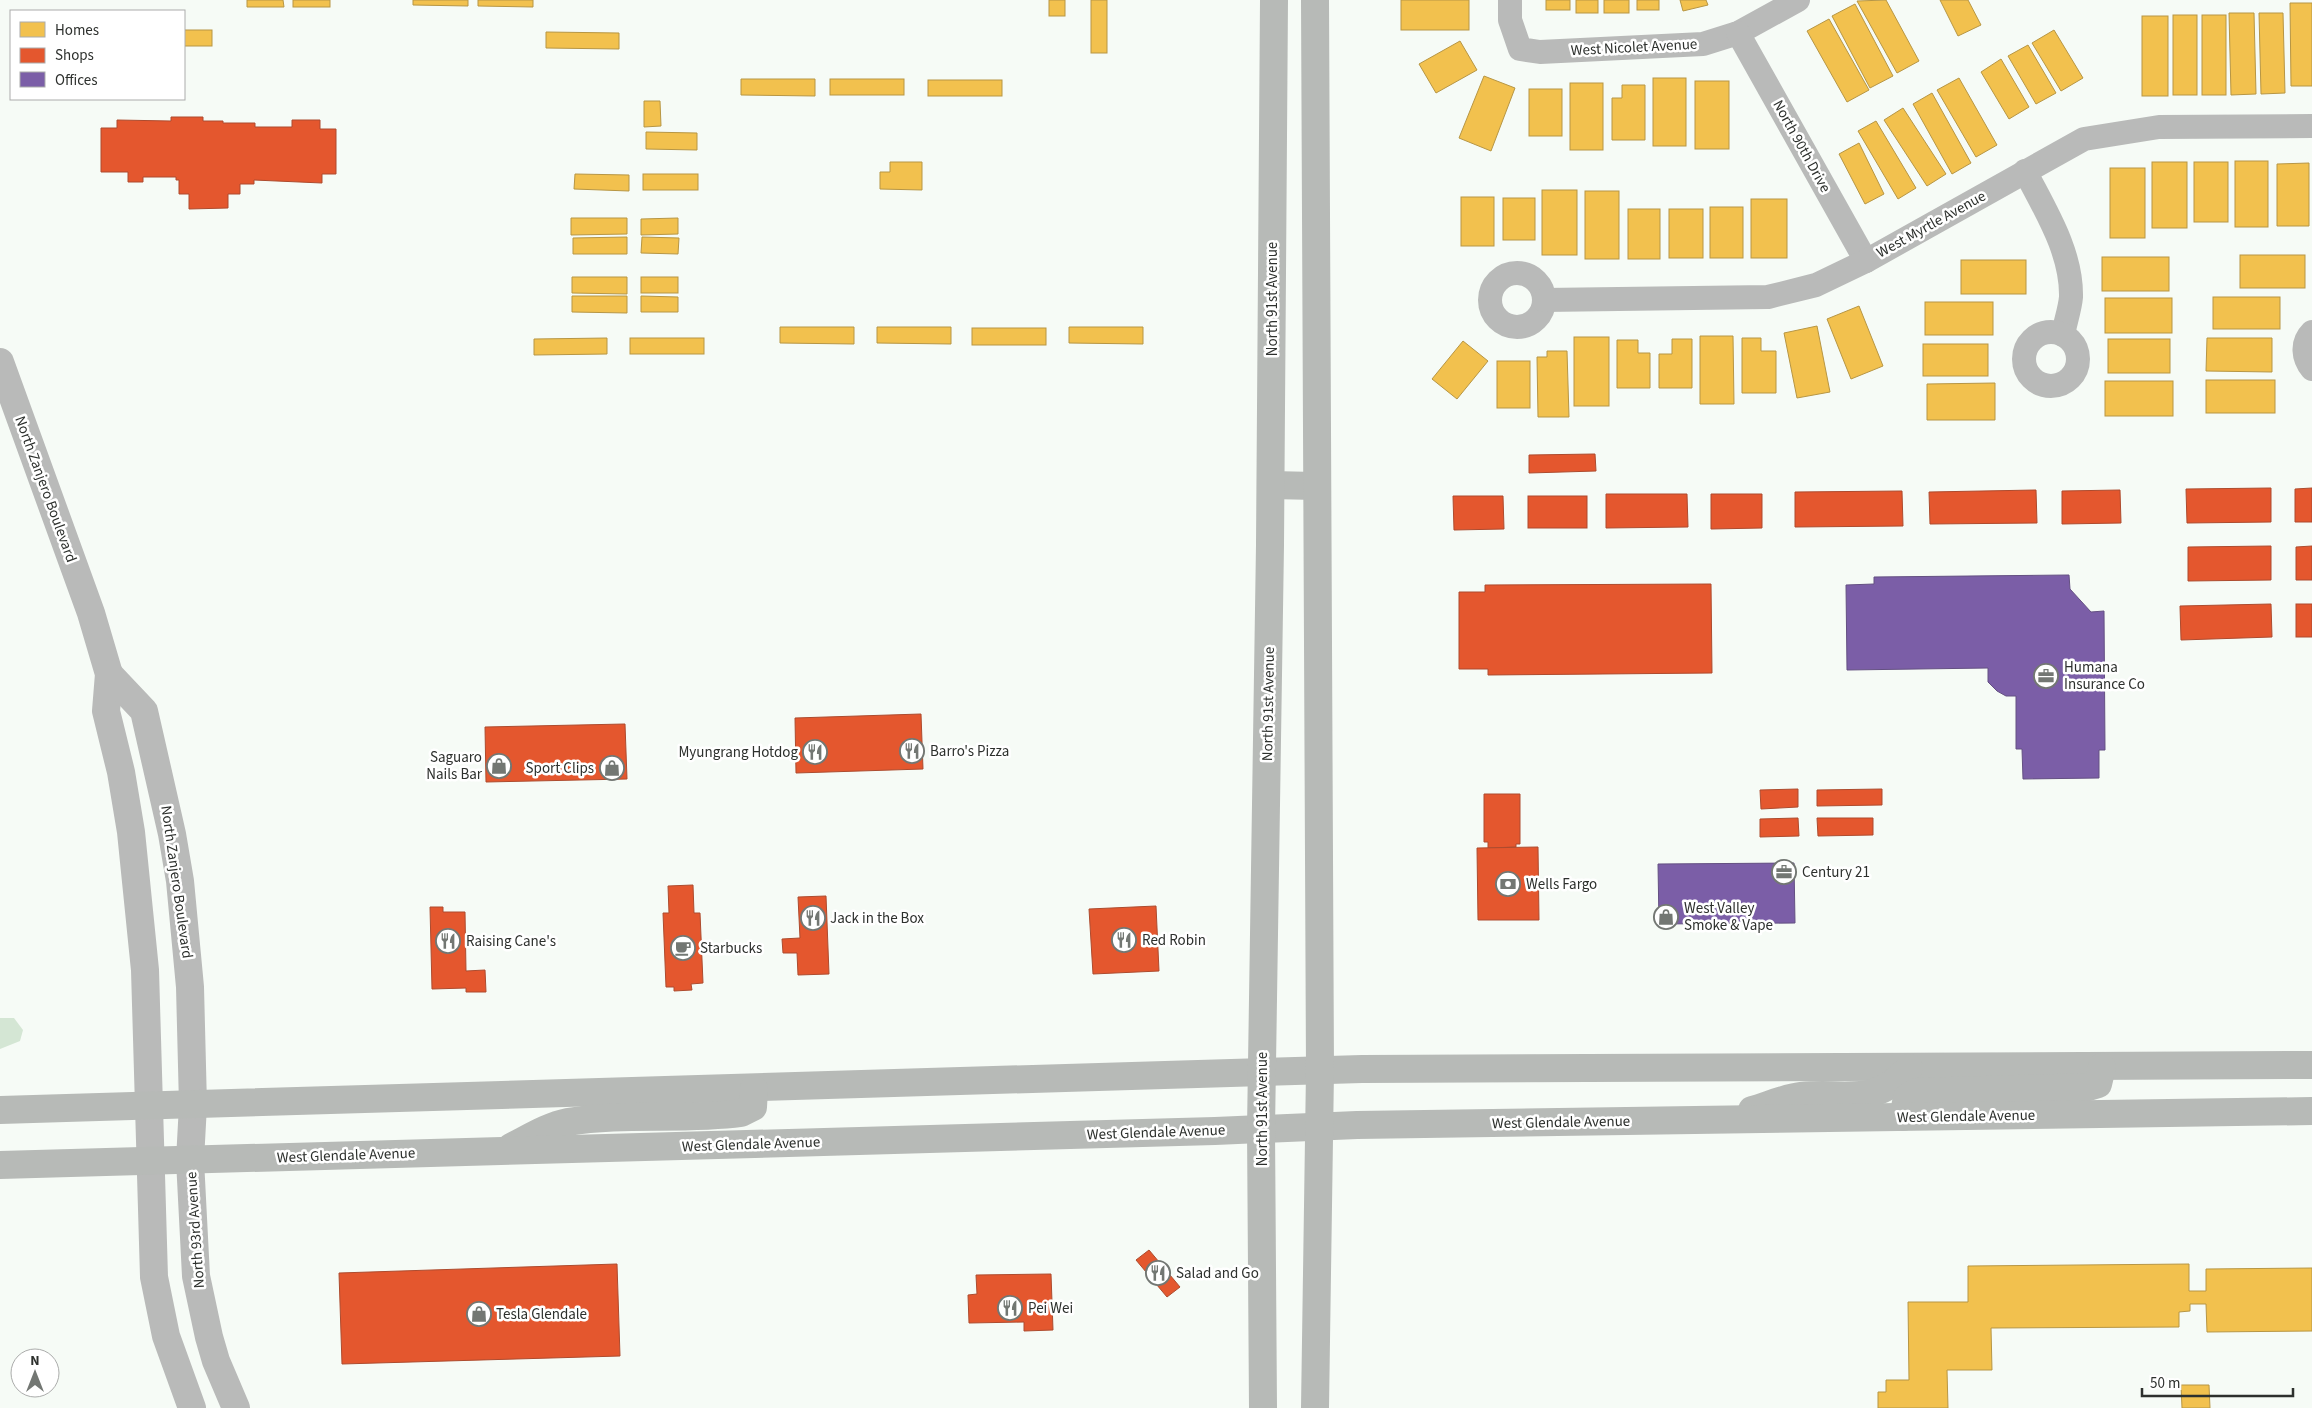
<svg xmlns="http://www.w3.org/2000/svg" width="2312" height="1408" font-family="'Source Sans 3',sans-serif">
  <rect width="100%" height="100%" fill="#f6fbf6"/>
  <path fill="#d4e6d4" d="M0 1018H14L23 1030 20 1041 0 1049Z"/>
  <g fill="#f2c14e" stroke="#b79644">
    <path d="M247 0H283L284 7H247Z"/>
    <rect x="293" y="0" width="37" height="7"/>
    <path d="M413 0H468V6L413 5Z"/>
    <path d="M478 0H533V7L478 6Z"/>
    <rect x="1049" y="0" width="16" height="16"/>
    <rect x="1091" y="0" width="16" height="53"/>
    <rect x="1401" y="0" width="68" height="30"/>
    <rect x="1546" y="0" width="24" height="10"/>
    <rect x="1576" y="0" width="22" height="13"/>
    <rect x="1604" y="0" width="25" height="13"/>
    <rect x="1637" y="0" width="22" height="10"/>
    <path d="M1680 0H1706L1708 5 1683 11Z"/>
    <path d="M1886 0 1919 61 1897 73 1857 1Z"/>
    <path d="M1940 0H1968L1981 25 1958 36Z"/>
    <path d="M2290 3H2312V86H2291Z"/>
    <path d="M1855 4 1893 76 1870 88 1832 16Z"/>
    <path d="M2229 13H2254L2256 94 2231 95Z"/>
    <path d="M2259 13H2283L2285 93 2261 94Z"/>
    <rect x="2173" y="15" width="24" height="80"/>
    <rect x="2202" y="15" width="24" height="80"/>
    <rect x="2142" y="16" width="26" height="80"/>
    <path d="M1829 19 1869 90 1847 102 1807 31Z"/>
    <rect x="184" y="30" width="28" height="16"/>
    <path d="M2054 30 2083 78 2061 91 2032 43Z"/>
    <path d="M546 32 619 33V49L546 48Z"/>
    <path d="M1460 41 1477 70 1436 93 1419 64Z"/>
    <path d="M2028 45 2056 93 2036 104 2008 56Z"/>
    <path d="M2001 59 2029 107 2009 119 1981 72Z"/>
    <path d="M1484 76 1515 88 1491 151 1459 138Z"/>
    <rect x="1653" y="78" width="33" height="68"/>
    <path d="M1959 78 1997 145 1976 157 1937 90Z"/>
    <path d="M741 79H815V96L741 95Z"/>
    <rect x="830" y="79" width="74" height="16"/>
    <rect x="928" y="80" width="74" height="16"/>
    <rect x="1695" y="81" width="34" height="68"/>
    <rect x="1570" y="83" width="33" height="67"/>
    <path d="M1622 85H1645V140H1612V98H1622Z"/>
    <rect x="1529" y="89" width="33" height="47"/>
    <path d="M1932 93 1971 163 1952 174 1913 104Z"/>
    <path d="M644 101H660L661 126 644 127Z"/>
    <path d="M1903 108 1946 174 1927 186 1884 120Z"/>
    <path d="M1876 121 1916 188 1898 199 1858 131Z"/>
    <path d="M646 132 697 133V150L646 149Z"/>
    <path d="M1859 143 1884 194 1865 204 1839 154Z"/>
    <rect x="2235" y="161" width="33" height="66"/>
    <path d="M890 162H922V190L880 189V172H890Z"/>
    <rect x="2152" y="162" width="35" height="66"/>
    <rect x="2194" y="162" width="34" height="60"/>
    <path d="M2309 163V226H2277V164Z"/>
    <rect x="2110" y="168" width="35" height="70"/>
    <path d="M575 174 629 175V191L574 189Z"/>
    <rect x="643" y="174" width="55" height="16"/>
    <rect x="1542" y="190" width="35" height="65"/>
    <rect x="1585" y="191" width="34" height="68"/>
    <rect x="1461" y="197" width="33" height="49"/>
    <rect x="1503" y="198" width="32" height="42"/>
    <rect x="1751" y="199" width="36" height="59"/>
    <rect x="1710" y="207" width="33" height="51"/>
    <rect x="1628" y="209" width="32" height="50"/>
    <rect x="1669" y="209" width="34" height="49"/>
    <path d="M571 218H627V234L571 235Z"/>
    <path d="M678 218V234L641 235V219Z"/>
    <path d="M627 237V254H573V238Z"/>
    <path d="M642 237 679 238 678 254 641 253Z"/>
    <rect x="2240" y="255" width="65" height="33"/>
    <rect x="2102" y="257" width="67" height="34"/>
    <rect x="1961" y="260" width="65" height="34"/>
    <path d="M572 277H627V294L572 293Z"/>
    <rect x="641" y="277" width="37" height="16"/>
    <path d="M572 296H627V313L572 312Z"/>
    <path d="M641 296 678 297V312H641Z"/>
    <rect x="2213" y="297" width="67" height="32"/>
    <rect x="2105" y="298" width="67" height="35"/>
    <rect x="1925" y="302" width="68" height="33"/>
    <path d="M1859 306 1883 366 1851 379 1827 319Z"/>
    <path d="M1817 326 1830 392 1797 398 1784 333Z"/>
    <path d="M780 327H854V344L780 343Z"/>
    <path d="M877 327H951V344L877 343Z"/>
    <path d="M1069 327H1143V344L1069 343Z"/>
    <rect x="972" y="328" width="74" height="17"/>
    <path d="M1700 336H1733L1734 404H1700Z"/>
    <rect x="1574" y="337" width="35" height="69"/>
    <path d="M607 338V354L534 355V339Z"/>
    <rect x="630" y="338" width="74" height="16"/>
    <path d="M1742 338H1761V351H1776V393H1742Z"/>
    <path d="M2207 338H2272V372L2206 371Z"/>
    <path d="M1672 339H1692V388H1659V354H1672Z"/>
    <rect x="2108" y="339" width="62" height="34"/>
    <path d="M1617 340H1638V353H1650V388H1617Z"/>
    <path d="M1463 341 1488 361 1457 399 1432 379Z"/>
    <rect x="1923" y="344" width="65" height="32"/>
    <path d="M1547 351H1567L1569 417H1538L1537 357H1547Z"/>
    <rect x="1497" y="361" width="33" height="47"/>
    <rect x="2206" y="380" width="69" height="33"/>
    <rect x="2105" y="381" width="68" height="35"/>
    <path d="M1995 383V420H1927V384Z"/>
    <path d="M2189 1264V1291H2206V1269L2312 1268V1331L2207 1332 2206 1304H2190V1311L2179 1312V1327L1991 1328 1992 1370H1947L1948 1408H1878V1392H1886V1380H1909L1908 1302H1968V1266Z"/>
    <path d="M2181 1385H2209L2210 1408H2182Z"/>
  </g>
  <g fill="#e4572e" stroke="#ad4b2e">
    <path d="M171 117H203V121H223V123H255V127H292V120H320V129H336V174H322V183L254 180V184H240V194H228V208L189 209V194H179V180H176V177H143V182H128V172H101V128H117V120L171 121Z"/>
    <path d="M1595 454 1596 471 1529 473V455Z"/>
    <path d="M2271 488V522L2187 523 2186 489Z"/>
    <path d="M2312 488V522H2295V489Z"/>
    <path d="M2036 490 2037 523 1930 524 1929 492Z"/>
    <path d="M2120 490 2121 523 2062 524V491Z"/>
    <path d="M1902 491 1903 526 1795 527V492Z"/>
    <path d="M1606 494H1687L1688 527 1606 528Z"/>
    <path d="M1711 494H1762V528L1711 529Z"/>
    <path d="M1453 496H1503L1504 529 1454 530Z"/>
    <rect x="1528" y="496" width="59" height="32"/>
    <path d="M2271 546V580L2188 581V547Z"/>
    <path d="M2312 546V580H2296V547Z"/>
    <path d="M1711 584 1712 673 1488 675V669H1459V592H1485V585Z"/>
    <path d="M2271 604 2272 637 2181 640 2180 606Z"/>
    <rect x="2296" y="604" width="16" height="33"/>
    <path d="M921 714 923 769 796 773 795 718Z"/>
    <path d="M625 724 627 779 486 782 485 727Z"/>
    <path d="M1798 789V807L1761 809 1760 790Z"/>
    <path d="M1882 789V805L1817 806V790Z"/>
    <path d="M1484 794H1520V844H1516V847L1488 848V842H1484Z"/>
    <path d="M1798 818 1799 836 1760 837V819Z"/>
    <path d="M1817 818H1873V835L1818 836Z"/>
    <path d="M1538 847 1539 920H1478L1477 848Z"/>
    <path d="M693 885 694 913H700L703 983 691 984 692 990 674 991V987H666L663 913H669L668 886Z"/>
    <path d="M826 896 829 974 798 975 797 953H783L782 939 800 938 798 897Z"/>
    <path d="M1156 906 1159 971 1093 974 1089 909Z"/>
    <path d="M430 907H443V912H465L466 971 485 970 486 992H466V988L432 989Z"/>
    <path d="M1149 1250 1180 1287 1167 1297 1136 1260Z"/>
    <path d="M617 1264 620 1356 342 1364 339 1273Z"/>
    <path d="M1051 1274 1053 1330 1024 1331V1322L969 1323 968 1295 977 1294 976 1275Z"/>
  </g>
  <g fill="#7b5ea7" stroke="#645082">
    <path d="M2069 575 2070 589 2091 612 2104 611 2105 750H2099V778L2023 779 2022 749H2016V696H2006L1997 691 1988 682V668L1847 670 1846 585 1874 584V577Z"/>
    <path d="M1794 863 1795 923 1659 924 1658 864Z"/>
  </g>
  <g fill="none" stroke-linecap="round" stroke-linejoin="round">
    <g stroke="#b9bab9" stroke-width="24">
      <path d="M1510 0V20L1520 49 1540 52 1703 44 1738 33 1798 0"/>
      <path d="M1738 33 1866 261"/>
      <path d="M2025 171C2045 210 2072 252 2071 297 2070 309 2065 323 2063 335"/>
      <circle cx="1517" cy="300" r="27"/>
      <path d="M1544 300 1768 297 1816 285 1866 261 2084 139 2159 127 2312 126"/>
      <path d="M2312 332C2301 343 2303 358 2312 369"/>
      <circle cx="2051" cy="359" r="27"/>
    </g>
    <g stroke="#b9bab9" stroke-width="28">
      <path d="M0 362 91 613 109 674 106 711 121 772 131 832 145 970 154 1277 166 1336 192 1408"/>
      <path d="M109 674 144 711 172 834 180 881 190 987 193 1105 190 1160 196 1276 209 1337 216 1361 236 1408"/>
    </g>
    <g stroke="#b7bab7" stroke-width="28">
      <path d="M1271 485 1316 486"/>
      <path d="M0 1110 1362 1069 2312 1065"/>
      <path d="M1752 1110C1767 1106 1784 1098 1801 1096 1845 1091 1875 1108 1909 1068"/>
      <path d="M1903 1117 1907 1098 1917 1092 2088 1087 2098 1084 2102 1067"/>
      <path d="M511 1147C529 1138 548 1126 568 1122 624 1112 683 1121 741 1113L753 1107 754 1089"/>
      <path d="M0 1165 1215 1131 1357 1125 2312 1111"/>
      <path d="M1263 1408 1261 1129 1270 545 1274 0"/>
      <path d="M1315 1408 1320 1071 1315 0"/>
    </g>
  </g>
  <defs>
    <symbol id="office-ring" viewBox="-11 -11 22 22"><circle r="9.5" fill="#fff" stroke="#737773" stroke-width="1.5"/><path d="M-6-3h4V-5.5h4V-3h4V5H-6ZM-1-4.5V-3h2v-1.5ZM-6 0V1H6V0Z" fill="#737773"/></symbol>
    <symbol id="restaurant-ring" viewBox="-11 -11 22 22"><circle r="9.5" fill="#fff" stroke="#737773" stroke-width="1.5"/><path d="M-5-6h1v4h1v-4h1v4h1v-4h1v5L-1.5 .5V6h-2V.5L-5-1ZM5-6V6H3V1.5H1.5Q1.5-4 5-6Z" fill="#737773"/></symbol>
    <symbol id="shop-ring" viewBox="-11 -11 22 22"><circle r="9.5" fill="#fff" stroke="#737773" stroke-width="1.5"/><path d="M-5-2.5h2.3a2.7 3.5 0 0 1 5.4 0H5L5.5 6h-11ZM-1.5-2.5h3a1.5 2.3 0 0 0-3 0Z" fill="#737773"/></symbol>
    <symbol id="bank-ring" viewBox="-11 -11 22 22"><circle r="9.5" fill="#fff" stroke="#737773" stroke-width="1.5"/><path d="M-6-4H6V4H-6ZM0-2.3a2.3 2.3 0 1 0 0 4.6a2.3 2.3 0 1 0 0-4.6Z" fill="#737773"/></symbol>
    <symbol id="cafe-ring" viewBox="-11 -11 22 22"><circle r="9.5" fill="#fff" stroke="#737773" stroke-width="1.5"/><path d="M-5.5-4.5H6V0H3Q3 3.5 0 3.5H-2.5Q-5.5 3.5-5.5 0ZM3-3.2v2h1.7v-2ZM-6 4.5H4V6H-6Z" fill="#737773"/></symbol>
  </defs>
  <g fill-rule="evenodd">
    <use href="#office-ring" x="2032" y="662" width="28" height="28"/>
    <use href="#restaurant-ring" x="898" y="737" width="28" height="28"/>
    <use href="#restaurant-ring" x="801" y="738" width="28" height="28"/>
    <use href="#shop-ring" x="485" y="752" width="28" height="28"/>
    <use href="#shop-ring" x="598" y="754" width="28" height="28"/>
    <use href="#office-ring" x="1770" y="858" width="28" height="28"/>
    <use href="#bank-ring" x="1494" y="870" width="28" height="28"/>
    <use href="#shop-ring" x="1652" y="903" width="28" height="28"/>
    <use href="#restaurant-ring" x="799" y="904" width="28" height="28"/>
    <use href="#restaurant-ring" x="1110" y="926" width="28" height="28"/>
    <use href="#restaurant-ring" x="434" y="927" width="28" height="28"/>
    <use href="#cafe-ring" x="669" y="934" width="28" height="28"/>
    <use href="#restaurant-ring" x="1144" y="1259" width="28" height="28"/>
    <use href="#restaurant-ring" x="996" y="1294" width="28" height="28"/>
    <use href="#shop-ring" x="465" y="1300" width="28" height="28"/>
  </g>
  <g text-anchor="middle" stroke-width="5" stroke-linejoin="round" paint-order="stroke">
    <g font-size="15" fill="#2d302d" stroke="#fff">
      <text transform="translate(1634 47) rotate(-3)" y="5">West Nicolet Avenue</text>
      <text transform="translate(1802 146) rotate(61)" y="5">North 90th Drive</text>
      <text transform="translate(1931 224) rotate(-29)" y="5">West Myrtle Avenue</text>
      <text transform="translate(1272 299) rotate(-90)" y="5">North 91st Avenue</text>
      <text transform="translate(46 489) rotate(70)" y="5">North Zanjero Boulevard</text>
      <text transform="translate(1268 704) rotate(-89)" y="5">North 91st Avenue</text>
      <text transform="translate(177 882) rotate(82)" y="5">North Zanjero Boulevard</text>
      <text transform="translate(1262 1109) rotate(-90)" y="5">North 91st Avenue</text>
      <text transform="translate(1966 1116) rotate(-1)" y="5">West Glendale Avenue</text>
      <text transform="translate(1561 1122) rotate(-1)" y="5">West Glendale Avenue</text>
      <text transform="translate(1156 1132) rotate(-2)" y="5">West Glendale Avenue</text>
      <text transform="translate(751 1144) rotate(-2)" y="5">West Glendale Avenue</text>
      <text transform="translate(346 1155) rotate(-2)" y="5">West Glendale Avenue</text>
      <text transform="translate(195 1230) rotate(-94)" y="5">North 93rd Avenue</text>
    </g>
    <g font-size="15" fill="#2d302d" stroke="#fff" text-anchor="start">
      <text x="2064" y="672">Humana<tspan x="2064" dy="17">Insurance Co</tspan></text>
      <text x="930" y="756">Barro's Pizza</text>
      <text x="798" y="757" text-anchor="end">Myungrang Hotdog</text>
      <text x="482" y="762" text-anchor="end">Saguaro<tspan x="482" dy="17">Nails Bar</tspan></text>
      <text x="594" y="773" text-anchor="end">Sport Clips</text>
      <text x="1802" y="877">Century 21</text>
      <text x="1526" y="889">Wells Fargo</text>
      <text x="1684" y="913">West Valley<tspan x="1684" dy="17">Smoke &amp; Vape</tspan></text>
      <text x="830" y="923">Jack in the Box</text>
      <text x="1142" y="945">Red Robin</text>
      <text x="466" y="946">Raising Cane's</text>
      <text x="700" y="953">Starbucks</text>
      <text x="1176" y="1278">Salad and Go</text>
      <text x="1028" y="1313">Pei Wei</text>
      <text x="496" y="1319">Tesla Glendale</text>
    </g>
  </g>
  <rect x="10" y="10" width="175" height="90" fill="#ffffff" stroke="#abacab"/>
  <rect x="20" y="22" width="25" height="15" fill="#f2c14e" stroke="#abacab"/>
  <text x="55" y="35" font-size="15" fill="#2d302d">Homes</text>
  <rect x="20" y="48" width="25" height="15" fill="#e4572e" stroke="#abacab"/>
  <text x="55" y="60" font-size="15" fill="#2d302d">Shops</text>
  <rect x="20" y="72" width="25" height="15" fill="#7b5ea7" stroke="#abacab"/>
  <text x="55" y="85" font-size="15" fill="#2d302d">Offices</text>
  <g transform="translate(35 1373)"><circle r="24" fill="#ffffff" stroke="#abacab"/>
  <path d="M0-4L9 19L0 12L-9 19Z" fill="#737773"/>
  <text y="-8" font-size="14" font-weight="bold" text-anchor="middle" fill="#2d302d">N</text>
  </g>
  <path d="M2142 1388v8h151v-8" fill="none" stroke="#2d302d" stroke-width="2.5"/>
  <text x="2150" y="1388" font-size="15" fill="#2d302d" stroke="#ffffff" stroke-width="4" paint-order="stroke">50 m</text>
</svg>
